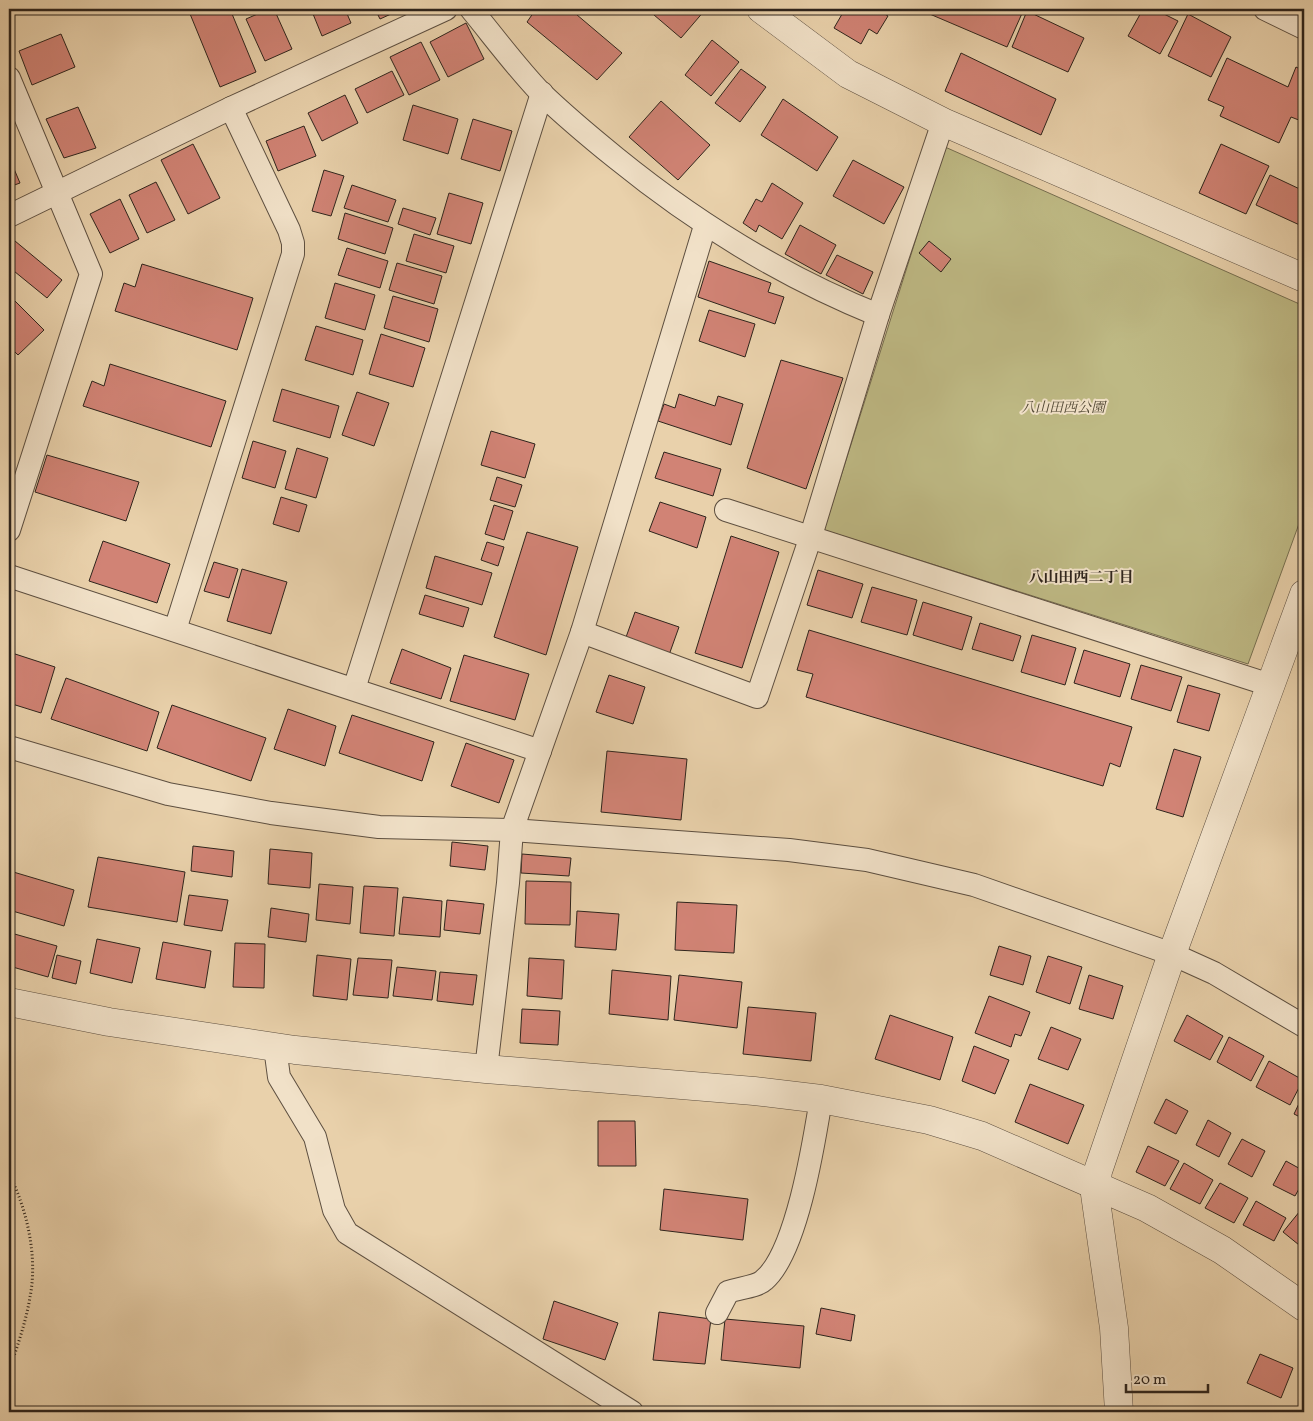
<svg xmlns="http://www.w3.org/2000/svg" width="1313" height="1421" font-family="Vollkorn,'Noto Serif JP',serif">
  <rect width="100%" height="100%" fill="#e9d1ab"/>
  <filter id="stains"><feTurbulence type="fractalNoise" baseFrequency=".004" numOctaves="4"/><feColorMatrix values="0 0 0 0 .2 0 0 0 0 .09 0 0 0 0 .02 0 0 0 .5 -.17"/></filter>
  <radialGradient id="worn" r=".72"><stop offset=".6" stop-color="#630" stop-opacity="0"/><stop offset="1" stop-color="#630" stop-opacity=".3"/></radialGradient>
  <path fill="#beb984" stroke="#766e50" d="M945 147 1304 306V510L1248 664 824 530Z"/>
  <g fill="#d18375" stroke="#2e241c">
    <path d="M188 9H230L256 72 220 87Z"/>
    <path d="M269 9H274L292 49 265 61 246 19Z"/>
    <path d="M311 9H345L351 23 322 36Z"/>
    <path d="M375 9H402L380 19Z"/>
    <path d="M536 9H570L622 53 597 80 527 22Z"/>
    <path d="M647 9H704L705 10 681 38Z"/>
    <path d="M845 9H876L888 16 877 34 869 29 861 44 834 28Z"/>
    <path d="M918 9H1024L1007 47Z"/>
    <path d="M1143 9H1154L1178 21 1160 54 1128 36Z"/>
    <path d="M1027 11 1084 38 1068 72 1012 47Z"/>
    <path d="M1188 14 1231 37 1211 77 1168 56Z"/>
    <path d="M466 23 484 59 448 77 430 42Z"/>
    <path d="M61 34 75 67 32 85 19 51Z"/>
    <path d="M712 40 739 62 711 96 685 75Z"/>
    <path d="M421 42 440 80 409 95 390 57Z"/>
    <path d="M961 53 1056 99 1041 135 945 91Z"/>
    <path d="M1227 58 1288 87 1296 67 1304 71V122L1291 117 1279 143 1220 116 1224 107 1208 100Z"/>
    <path d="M741 69 766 87 740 122 715 103Z"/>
    <path d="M392 71 404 95 367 113 355 89Z"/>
    <path d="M345 95 358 123 322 141 308 113Z"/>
    <path d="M783 99 838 137 817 171 761 135Z"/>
    <path d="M661 101 710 145 678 180 629 137Z"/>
    <path d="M413 105 458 119 448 154 403 140Z"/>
    <path d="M78 107 96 148 64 158 46 119Z"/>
    <path d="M473 119 512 131 500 171 461 159Z"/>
    <path d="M304 126 316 156 278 171 266 141Z"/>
    <path d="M193 144 220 198 188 214 161 160Z"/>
    <path d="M1221 144 1269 166 1246 214 1199 193Z"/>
    <path d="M9 157 20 183 9 187Z"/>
    <path d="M853 160 904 187 884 224 833 196Z"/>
    <path d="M324 170 344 176 331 216 312 211Z"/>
    <path d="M1270 175 1304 191V227L1256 205Z"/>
    <path d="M156 182 175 220 147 233 129 195Z"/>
    <path d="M772 183 803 203 782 239 759 225 756 232 743 223 756 199 762 202Z"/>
    <path d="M352 185 396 200 388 222 344 208Z"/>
    <path d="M449 193 483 203 471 244 437 234Z"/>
    <path d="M120 199 139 239 110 253 90 214Z"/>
    <path d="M403 208 436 218 430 235 398 224Z"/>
    <path d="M345 213 393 228 385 254 338 239Z"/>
    <path d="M800 225 836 245 821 274 785 254Z"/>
    <path d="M414 234 454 246 446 273 406 261Z"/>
    <path d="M9 236 62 280 47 298 9 267Z"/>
    <path d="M929 241 951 259 941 272 919 253Z"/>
    <path d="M347 248 388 261 380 288 338 275Z"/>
    <path d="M837 255 873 272 863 294 826 275Z"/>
    <path d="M709 261 771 283 768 292 784 297 775 324 698 297Z"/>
    <path d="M397 263 442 276 434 304 389 290Z"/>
    <path d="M142 264 253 298 237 350 115 311 124 283 135 287Z"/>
    <path d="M335 283 375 295 365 330 325 318Z"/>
    <path d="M9 295 44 330 18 355 9 346Z"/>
    <path d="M393 296 438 309 429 342 384 328Z"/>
    <path d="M709 310 755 324 745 357 699 341Z"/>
    <path d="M316 326 363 340 353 375 305 360Z"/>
    <path d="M381 334 425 348 413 387 369 374Z"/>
    <path d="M781 360 843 378 806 489 747 468Z"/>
    <path d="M110 364 226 401 211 447 83 406 92 381 104 386Z"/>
    <path d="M282 389 339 406 330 438 273 421Z"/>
    <path d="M357 392 389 403 374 446 342 435Z"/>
    <path d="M679 394 715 406 718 396 743 404 731 445 658 421 664 404 675 408Z"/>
    <path d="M491 431 535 444 525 478 481 465Z"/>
    <path d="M253 441 286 451 275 488 242 478Z"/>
    <path d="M297 448 328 458 316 498 285 489Z"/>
    <path d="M664 452 721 469 713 496 655 478Z"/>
    <path d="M47 455 139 482 126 521 35 492Z"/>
    <path d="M497 477 522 485 515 507 490 500Z"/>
    <path d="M281 497 307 505 299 532 273 524Z"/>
    <path d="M660 502 706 517 697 548 649 531Z"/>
    <path d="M494 505 513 511 504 540 485 534Z"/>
    <path d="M527 532 578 547 546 655 494 637Z"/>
    <path d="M731 536 779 552 742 668 695 653Z"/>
    <path d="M103 541 170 564 157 603 89 581Z"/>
    <path d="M487 542 504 547 498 566 481 560Z"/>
    <path d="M435 556 492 573 482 605 426 588Z"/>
    <path d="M214 562 238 569 229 598 204 591Z"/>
    <path d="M242 569 287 582 271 634 227 621Z"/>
    <path d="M818 570 863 584 852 618 807 605Z"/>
    <path d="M872 587 917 600 907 635 861 622Z"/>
    <path d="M425 595 469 608 463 627 419 614Z"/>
    <path d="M923 602 972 617 962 650 913 635Z"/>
    <path d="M635 612 679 627 669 655 625 640Z"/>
    <path d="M980 623 1021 636 1013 661 972 649Z"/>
    <path d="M809 630 1132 727 1120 767 1110 763 1103 786 806 697 813 674 797 670Z"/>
    <path d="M1032 635 1076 648 1065 685 1021 672Z"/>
    <path d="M402 649 451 668 441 699 390 683Z"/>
    <path d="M1084 650 1130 664 1120 697 1074 683Z"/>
    <path d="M9 652 55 667 41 713 9 703Z"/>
    <path d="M464 655 529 674 515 720 450 701Z"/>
    <path d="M1141 665 1182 677 1171 711 1131 699Z"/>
    <path d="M609 675 645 687 633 724 596 712Z"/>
    <path d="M66 678 159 712 147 751 51 719Z"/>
    <path d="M1188 685 1220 694 1209 731 1177 722Z"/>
    <path d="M172 705 266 738 251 781 157 748Z"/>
    <path d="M288 709 336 726 325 766 274 749Z"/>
    <path d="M352 715 434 742 422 781 339 753Z"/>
    <path d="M466 743 514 760 499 803 451 786Z"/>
    <path d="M1174 749 1201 757 1183 817 1156 809Z"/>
    <path d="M607 751 687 759 681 820 601 812Z"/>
    <path d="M452 842 488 846 485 870 450 866Z"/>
    <path d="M193 846 234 851 232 877 191 871Z"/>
    <path d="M270 849 312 853 310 888 268 884Z"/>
    <path d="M522 854 571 858 569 876 521 873Z"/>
    <path d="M98 857 185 872 177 922 88 907Z"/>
    <path d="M10 871 74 890 64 926 9 910Z"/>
    <path d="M526 881 571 882 570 925 525 924Z"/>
    <path d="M319 884 353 887 350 924 316 920Z"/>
    <path d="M364 886 398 888 394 936 360 933Z"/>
    <path d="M189 895 228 900 222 931 184 925Z"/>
    <path d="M403 897 442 901 440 937 399 934Z"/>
    <path d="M447 900 484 904 480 934 444 930Z"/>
    <path d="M677 902 737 905 734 953 675 950Z"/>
    <path d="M271 908 309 914 306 942 268 937Z"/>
    <path d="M577 911 619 914 616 950 575 947Z"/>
    <path d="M11 933 57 946 48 977 9 966V941Z"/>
    <path d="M97 939 140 948 132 983 90 973Z"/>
    <path d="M163 942 211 951 205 988 156 979Z"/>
    <path d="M235 943 265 944 264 988 233 987Z"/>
    <path d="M999 946 1031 956 1023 985 990 975Z"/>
    <path d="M57 955 81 961 76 984 52 978Z"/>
    <path d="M317 955 351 959 347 1000 313 996Z"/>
    <path d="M1048 956 1082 967 1070 1004 1036 992Z"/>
    <path d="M358 958 392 960 388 998 353 995Z"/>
    <path d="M529 958 564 960 562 999 527 996Z"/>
    <path d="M397 967 436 971 432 1000 393 996Z"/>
    <path d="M612 970 671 976 668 1020 609 1014Z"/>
    <path d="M440 972 477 975 473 1005 437 1001Z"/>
    <path d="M679 975 742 982 737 1028 674 1020Z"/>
    <path d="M1089 975 1123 986 1113 1019 1079 1009Z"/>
    <path d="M989 996 1030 1012 1021 1036 1015 1034 1011 1047 975 1033Z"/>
    <path d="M748 1007 816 1013 811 1061 743 1054Z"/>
    <path d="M522 1009 560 1011 558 1045 520 1043Z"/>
    <path d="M890 1015 953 1037 940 1080 875 1059Z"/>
    <path d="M1187 1015 1223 1036 1210 1060 1174 1041Z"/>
    <path d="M1051 1027 1081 1039 1068 1070 1038 1059Z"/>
    <path d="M1229 1037 1264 1056 1251 1081 1217 1062Z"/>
    <path d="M974 1046 1009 1060 995 1094 962 1081Z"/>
    <path d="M1269 1061 1303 1080 1290 1105 1256 1087Z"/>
    <path d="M1030 1084 1084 1105 1068 1144 1015 1122Z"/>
    <path d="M1304 1093V1119L1294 1114Z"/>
    <path d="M1166 1099 1188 1111 1176 1134 1154 1123Z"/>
    <path d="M1208 1120 1231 1133 1219 1157 1196 1145Z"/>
    <path d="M598 1121H635L636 1166H598Z"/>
    <path d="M1242 1139 1265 1151 1252 1177 1228 1164Z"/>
    <path d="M1148 1146 1179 1161 1165 1186 1136 1172Z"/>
    <path d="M1286 1161 1304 1171V1180L1295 1196 1273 1185Z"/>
    <path d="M1184 1163 1213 1180 1200 1204 1170 1189Z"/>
    <path d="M1220 1183 1248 1198 1234 1223 1205 1208Z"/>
    <path d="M664 1189 748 1199 743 1240 660 1230Z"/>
    <path d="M1256 1201 1286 1218 1274 1241 1243 1225Z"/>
    <path d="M1304 1206V1249L1283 1232Z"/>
    <path d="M554 1301 618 1323 605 1360 543 1339Z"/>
    <path d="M821 1308 855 1315 851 1341 816 1334Z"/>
    <path d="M659 1312 711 1319 705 1364 653 1360Z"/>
    <path d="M725 1319 804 1326 800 1368 721 1360Z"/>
    <path d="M1260 1354 1293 1368 1281 1398 1247 1383Z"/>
  </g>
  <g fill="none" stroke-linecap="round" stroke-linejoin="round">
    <defs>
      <g id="minor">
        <path d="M471 9C494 37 516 67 541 93 565 116 590 137 616 158 696 223 781 276 878 315"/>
        <path d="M1265 9 1304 28"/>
        <path d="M9 78 91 274 9 530"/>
        <path d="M9 216 231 108 446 9"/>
        <path d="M726 510 1270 685"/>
        <path d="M9 576 540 751"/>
        <path d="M175 630 293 254V243L289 230 231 108"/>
        <path d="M582 632 757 697 810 539 878 315 943 122"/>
        <path d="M354 689 542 93"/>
        <path d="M9 747 168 794 271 813 379 827 512 830 789 850 867 860 974 885 1172 954 1214 973 1304 1026"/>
        <path d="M275 1047 279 1077 315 1137 334 1210 347 1233 632 1412"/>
        <path d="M486 1069 508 883 512 830 582 632 705 226"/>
        <path d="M717 1313 728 1292C738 1288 757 1287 764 1280 797 1252 814 1142 821 1099"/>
      </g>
      <g id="tertiary">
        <path d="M761 9 848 74 943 122 1304 278"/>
        <path d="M9 1002 109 1022 295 1050 486 1069 754 1091 821 1099 929 1120 982 1136 1147 1208 1222 1250 1304 1307"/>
        <path d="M1119 1412 1114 1328 1095 1194 1098 1171 1172 954 1304 594"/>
      </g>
    </defs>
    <use href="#minor" stroke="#5d4f40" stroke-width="24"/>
    <use href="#tertiary" stroke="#5d4f40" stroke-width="29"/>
    <path stroke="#2e241c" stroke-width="3" stroke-dasharray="1 2.5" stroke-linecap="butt" d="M9 1174C27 1209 38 1257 30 1297 26 1322 17 1347 9 1371"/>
    <use href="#minor" stroke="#f1e1c8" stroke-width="22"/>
    <use href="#tertiary" stroke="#f1e1c8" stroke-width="28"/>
  </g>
  <g text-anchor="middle" stroke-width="4" stroke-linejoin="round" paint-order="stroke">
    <g font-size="14" font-style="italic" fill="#524936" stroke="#f1e1c8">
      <text x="1063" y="412">八山田西公園</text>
    </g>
    <g font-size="15" font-weight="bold" fill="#2e241c" stroke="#f1e1c8">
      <text x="1081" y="582">八山田西二丁目</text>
    </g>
  </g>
  <rect width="1313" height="1421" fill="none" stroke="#e9d1ab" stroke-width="30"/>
  <rect x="10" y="10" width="1293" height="1401" fill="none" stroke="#2e241c" stroke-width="2.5"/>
  <rect x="15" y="15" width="1283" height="1391" fill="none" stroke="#2e241c"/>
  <path d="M1126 1384v8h82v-8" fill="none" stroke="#2e241c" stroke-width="2.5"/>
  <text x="1133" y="1384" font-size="15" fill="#2e241c" stroke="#f1e1c8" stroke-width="4" paint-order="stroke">20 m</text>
  <rect width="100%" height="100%" filter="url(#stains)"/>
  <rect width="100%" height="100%" fill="url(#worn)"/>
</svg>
